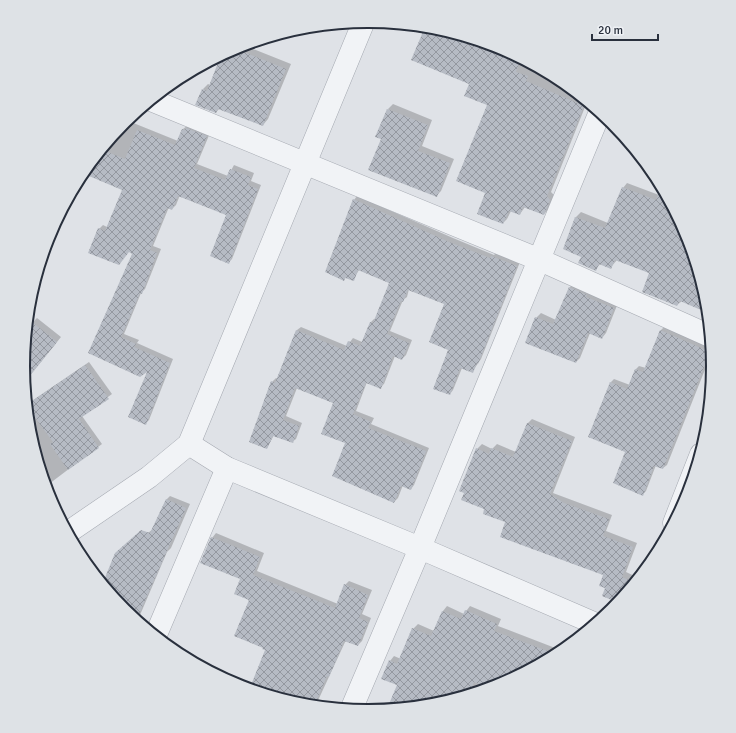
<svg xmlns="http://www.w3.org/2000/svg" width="736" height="733" font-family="Signika,sans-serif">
  <defs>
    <pattern id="building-cross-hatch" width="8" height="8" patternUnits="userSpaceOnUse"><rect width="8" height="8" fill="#b6bbc4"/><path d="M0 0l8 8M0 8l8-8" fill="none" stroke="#9498a0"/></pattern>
  </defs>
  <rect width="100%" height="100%" fill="#dfe2e7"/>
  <g fill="#0003">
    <path d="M426 27 436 28 500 47 560 79 587 102 551 192 554 195 548 210 544 214 525 207 520 214 511 211 507 219 503 223 486 192 488 104 471 83 413 60Z"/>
    <path d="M243 45 291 64 268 119 263 125 220 108 216 112 203 89 208 84 210 85 222 55Z"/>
    <path d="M393 104 432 120 422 146 454 159 441 191 436 196 388 109Z"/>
    <path d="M126 120 178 141 183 129 187 126 210 133 197 164 228 176 234 165 254 173 251 181 261 185 232 259 228 263 227 214 180 195 176 205 172 209 169 207 153 246 161 249 145 289 141 293 124 334 139 340 137 343 173 359 149 420 145 424 150 369 89 353 133 253 99 229 103 225 107 227 123 189 82 173Z"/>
    <path d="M627 183 659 195 662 187 687 234 707 298 682 301 677 305 650 273 617 260 611 267 601 263 595 270 582 256 564 249 576 217 581 212 608 223 623 188Z"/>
    <path d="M357 196 453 238 494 255 496 253 520 262 481 359 472 372 462 368 453 390 450 394 449 349 445 303 409 289 407 297 403 300 390 331 412 340 406 355 402 359 395 356 384 384 380 387 367 382 356 411 374 418 371 424 429 448 414 485 411 489 403 485 398 498 394 502 347 443 334 403 297 388 286 416 302 423 296 439 292 442 274 435 267 448 250 441 272 382 276 378 278 379 297 330 301 327 347 346 353 338 362 342 371 322 374 319H376L390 283 359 270 353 280 346 277 344 280 354 200Z"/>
    <path d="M574 283 618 303 606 333 602 338 590 333 580 358 576 362 536 318 541 313 556 320 570 287Z"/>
    <path d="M30 318 33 322 37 318 61 337 24 383 27 319Z"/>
    <path d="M664 327 712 348V352L667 465 663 468 656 465 646 491 642 495 626 452 611 382 614 379 630 385 636 369 639 366 646 368 661 330Z"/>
    <path d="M89 362 112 394 82 416 102 444 45 487 29 434 26 405Z"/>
    <path d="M532 419 575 437 553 493 612 515 606 531 637 543 626 572 639 578 619 602 606 588 604 575 486 509 477 449 482 444 492 449 497 444 516 452 528 423Z"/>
    <path d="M170 496 190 504 171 548 167 552 137 622 119 605 148 533 153 529 166 500Z"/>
    <path d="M216 533 264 553 257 571 338 604 345 585 349 581 372 590 362 614 371 618 362 641 358 645 346 640 315 707 300 705 254 691 266 650 241 579 212 538Z"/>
    <path d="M447 606 464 614 470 606 501 619 498 626 563 651 500 686 435 705 404 708 390 661 394 656 401 659 413 629 418 624 434 631 443 611Z"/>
    <path d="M206 670 226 678 225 680Z"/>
  </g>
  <g fill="url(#building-cross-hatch)">
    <path d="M425 27 436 28 471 38 521 58 516 72 528 76 526 81 584 106 547 196 550 200 544 215 523 207 520 215 509 211 503 224 477 214 485 193 456 181 487 105 464 96 469 84 411 60Z"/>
    <path d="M234 48 286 69 263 126 218 109 216 113 195 105 202 89 207 91 221 55Z"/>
    <path d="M387 109 428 125 418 151 450 163 437 197 368 170 381 139 375 137Z"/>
    <path d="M186 128 207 136 194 168 225 180 230 169 251 177 248 185 258 189 229 264 210 256 226 215 178 196 172 210 167 208 150 250 157 253 142 294 140 293 121 337 136 344 134 347 170 363 146 425 128 417 147 372 140 377 88 353 132 254 129 252 119 265 88 253 98 228 105 231 122 190 82 173 99 152 104 154 105 151 125 159 137 130 175 145 182 129 185 130Z"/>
    <path d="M661 186 687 234 707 299 708 313 680 301 677 306 642 292 649 273 615 260 611 269 599 264 596 271 578 263 581 257 563 249 575 217 605 228 622 187 656 200Z"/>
    <path d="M353 199 449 242 490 258 491 256 517 266 478 364 477 363 473 373 460 368 450 395 433 389 448 350 429 342 444 304 408 290 403 302 401 301 387 334 409 343 402 360 393 356 381 389 366 383 353 414 371 422 368 428 426 451 411 490 401 486 394 503 332 476 345 443 321 434 333 403 295 388 283 420 299 426 293 443 273 436 267 449 249 442 271 381 275 383 296 330 344 350 348 341 360 346 370 322 373 323 389 283 358 270 354 281 345 278 344 281 325 272Z"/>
    <path d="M569 287 587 295 586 297 614 308 602 339 588 333 576 363 525 343 535 317 553 324Z"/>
    <path d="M27 318 57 342 24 383 22 366Z"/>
    <path d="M660 330 710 352 663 469 654 466 643 496 613 483 625 452 588 437 610 382 627 389 635 369 643 372Z"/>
    <path d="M85 365 109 399 79 419 99 448 68 470 50 444 53 442 26 405Z"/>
    <path d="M527 423 572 441 550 494 564 503 609 519 603 536 633 547 622 577 635 583 619 603 602 596 605 588 599 586 603 575 500 537 505 522 483 514 484 509 461 500 464 493 459 491 476 448 489 454 491 448 513 457Z"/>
    <path d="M166 499 186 508 136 621 124 611 102 585 115 553 141 530 150 533Z"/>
    <path d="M211 537 260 557 253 575 335 608 344 584 368 595 359 618 368 622 358 646 344 641 329 677 327 676 314 707 300 705 249 690 265 650 262 649 263 648 234 636 249 600 234 594 240 579 200 563Z"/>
    <path d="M465 610 497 624 494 631 558 655 500 686 490 689 474 682 469 695 435 705 401 709 389 704 397 685 381 679 389 660 397 664 412 628 431 636 442 611 461 619Z"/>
  </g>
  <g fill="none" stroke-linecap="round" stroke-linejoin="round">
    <defs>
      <g id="minor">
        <path d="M151 100 540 260 710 336"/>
        <path d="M189 444 227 468 420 548 596 624"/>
        <path d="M674 523 701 454"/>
        <path d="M67 533 149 477 189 444 364 21"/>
        <path d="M155 637 227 468"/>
        <path d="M351 710 420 548 600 112"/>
      </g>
    </defs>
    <use href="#minor" stroke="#a5a9b1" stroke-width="23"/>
    <use href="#minor" stroke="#f1f3f6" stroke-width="22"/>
  </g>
  <path d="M0 0H736V733H0ZM30 366a338 338 0 1 1 676 0a338 338 0 1 1-676 0Z" fill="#dee2e6" fill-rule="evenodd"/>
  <path fill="none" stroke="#29303d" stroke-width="2" d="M30 366a338 338 0 1 1 676 0a338 338 0 1 1-676 0Z"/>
  <path d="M592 34v6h66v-6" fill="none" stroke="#29303d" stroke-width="2"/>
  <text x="598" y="34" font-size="12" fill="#29303d" stroke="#eef1f5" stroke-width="3" paint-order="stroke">20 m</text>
</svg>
